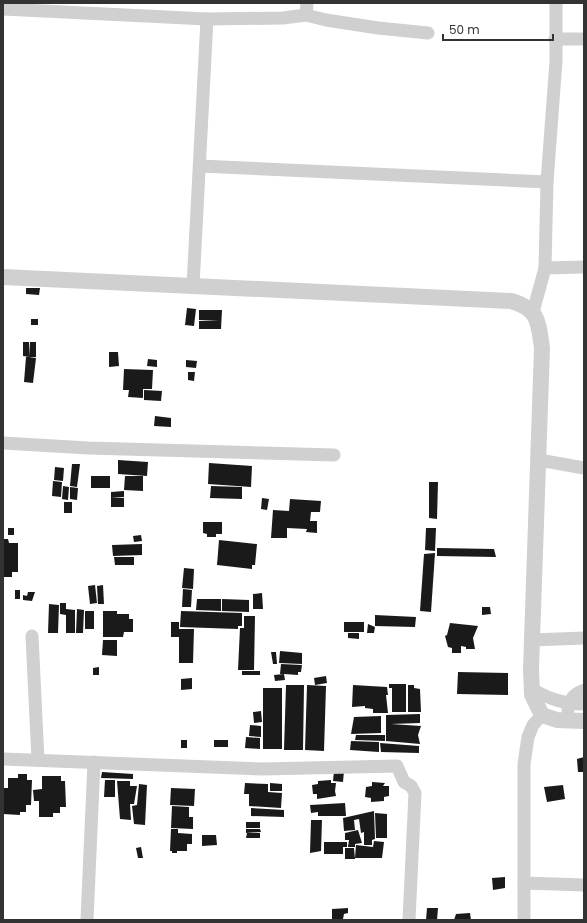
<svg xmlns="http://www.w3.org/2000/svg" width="587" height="923" font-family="Poppins,sans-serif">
  <rect width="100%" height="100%" fill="#fff"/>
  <g fill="#1a1a1a">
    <path d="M26 288H40L39 295 26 294Z"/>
    <path d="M187 308 196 309 194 326 185 325Z"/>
    <path d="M199 310H222L221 329H199V321L219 320H199Z"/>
    <rect x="31" y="319" width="7" height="6"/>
    <path d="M23 342H29V357L23 356Z"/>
    <path d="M30 342H36V357H29Z"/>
    <path d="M109 352H118L119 366 109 367Z"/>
    <path d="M26 357H29V359V357L36 358 33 383 24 382Z"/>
    <path d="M148 359 157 360V367L147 366Z"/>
    <path d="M186 360 197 361 196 368 186 367Z"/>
    <path d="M124 369 153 370 152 389H143V398L128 397 129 390H123Z"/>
    <path d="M188 372H195L194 381 188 380Z"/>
    <path d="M144 390 162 391 161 401 144 400Z"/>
    <path d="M155 416 171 418V427L154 426Z"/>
    <path d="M118 460 148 462 147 476 118 474Z"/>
    <path d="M209 463 252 466 251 487 208 484Z"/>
    <path d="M72 464H80L77 487 70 486Z"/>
    <path d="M55 467 64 468 63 481 54 480Z"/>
    <rect x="91" y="476" width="19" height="12"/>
    <path d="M125 476H143V491L124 490Z"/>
    <path d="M53 481 62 482 61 497 52 496Z"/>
    <path d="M429 482H438L437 519 429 518Z"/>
    <path d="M63 486 69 487 68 500 62 499Z"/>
    <path d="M211 486 242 487V499L210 498Z"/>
    <path d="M70 487 78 488 77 500 70 499Z"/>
    <path d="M124 491V497L111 498V492Z"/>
    <rect x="111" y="498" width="13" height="9"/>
    <path d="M262 498 269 499 267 510 261 509Z"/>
    <path d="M290 499 321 501 320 512H311L310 521H317V533L306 532 307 529 287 528V538H271L273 510 289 511Z"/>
    <rect x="64" y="502" width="8" height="11"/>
    <path d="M203 522H222V534H216V537H207V534L203 533Z"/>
    <rect x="8" y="528" width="6" height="7"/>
    <path d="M426 528H436L435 551 425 550Z"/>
    <path d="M141 535 142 541 134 542 133 536Z"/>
    <path d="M3 539H8L9 543H18V572H12V577H3Z"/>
    <path d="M219 540 257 544 255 565H252V569L217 565Z"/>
    <path d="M142 544V555L113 556 112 545Z"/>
    <path d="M437 548 494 549 496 557 437 556Z"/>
    <path d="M435 553 431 612 420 611 424 554Z"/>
    <path d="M114 557H134V565H115Z"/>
    <path d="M184 568 194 569 193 589 182 588Z"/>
    <path d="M95 585 97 603 90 604 88 586Z"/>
    <path d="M103 585 104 604H98L97 586Z"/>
    <path d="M183 589 192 590 191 607H182Z"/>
    <rect x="15" y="590" width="5" height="9"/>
    <path d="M28 592H35L32 601 23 600V595L27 596Z"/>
    <path d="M262 593 263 609H253V594Z"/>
    <path d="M197 599H221V611L196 610Z"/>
    <path d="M222 599 249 600V612L222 611Z"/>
    <path d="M60 603H66V609L75 610V633H66V615L60 614Z"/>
    <path d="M49 604 59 605 58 633H48Z"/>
    <path d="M482 607H490L491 614 482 615Z"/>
    <path d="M77 609 84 610 83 633H76Z"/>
    <rect x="85" y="611" width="9" height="18"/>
    <path d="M103 611H117V614H129V619H133V632H124L123 637H103Z"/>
    <path d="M181 611 242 613V626H238V629L180 627Z"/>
    <path d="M375 615 416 617 415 627 375 626Z"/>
    <path d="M244 616H255L254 670H238L240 628H244Z"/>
    <path d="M171 622H179V629H194L193 663H179V637H171Z"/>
    <rect x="344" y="622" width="20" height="10"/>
    <path d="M450 623 478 626 473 638 475 649H466V647L461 646V653H452V648L448 647 445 636 447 635Z"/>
    <path d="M368 624 375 627 374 633H367Z"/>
    <path d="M348 633H359V639L348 638Z"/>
    <path d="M103 640H117V656L102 655Z"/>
    <path d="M280 651 302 653V664L279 663Z"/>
    <path d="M271 652H276L277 664H273Z"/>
    <path d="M281 664 302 665 301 672H298V675L284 674 285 680 275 681 274 675 284 674H280Z"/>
    <path d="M99 667V675H93V668Z"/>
    <rect x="242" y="671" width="18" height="4"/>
    <path d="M458 672 508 673V695L457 694Z"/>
    <path d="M326 676 327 683 315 685 314 678Z"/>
    <path d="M192 678V689L181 690V679Z"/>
    <path d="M389 684H406V712H392V688H389Z"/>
    <path d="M286 685H304L303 750H284Z"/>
    <path d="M307 685 326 686 324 751 305 750Z"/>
    <path d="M353 685 387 687 388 695H386L388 713H373V709L365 708V706L352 707Z"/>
    <path d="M408 685H414V688L420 689 421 712H408Z"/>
    <rect x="263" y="688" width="19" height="61"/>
    <path d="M261 711 262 722 254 723 253 712Z"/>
    <path d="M420 714V723L391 724 421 726 418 735 420 744 386 741V715Z"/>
    <path d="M381 716V733L351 734 354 717Z"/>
    <path d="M250 725 261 726V737L249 736Z"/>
    <path d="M356 735H385V741L355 740Z"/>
    <path d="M246 737 260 738V749L245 748Z"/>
    <rect x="181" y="740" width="6" height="8"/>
    <rect x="214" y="740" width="14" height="7"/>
    <path d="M351 741 379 742V752L350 750Z"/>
    <path d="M380 743 419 746V753L381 752Z"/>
    <path d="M584 757V772H578L577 759Z"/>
    <path d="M334 771H344L343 782 333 781Z"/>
    <path d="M102 772 133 774V779L101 778Z"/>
    <path d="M18 774H27V780H32L31 805H26V812H20V815L3 814V788H8V778H18Z"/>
    <path d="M42 776H61V781H65L66 807H60V813H53V817H39V801H34L33 790 42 789Z"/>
    <path d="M105 780H115V797H104Z"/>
    <path d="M331 780V783H336L335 791 336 796 317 799V794H313L312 785 318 784V781Z"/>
    <path d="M117 781H130V786H137L134 804H130L131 820 120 819Z"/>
    <path d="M372 782 385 783 383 786H389V796L384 797V801L371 802V798L365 797 366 787 372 786Z"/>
    <path d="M245 783 268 784V792L282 793 281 808 249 806V794H244Z"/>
    <path d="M270 783 282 784V791H270Z"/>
    <path d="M139 784 147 785 145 825 134 824 132 806 137 805Z"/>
    <path d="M563 785 565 799 547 802 544 787Z"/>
    <path d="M171 788 195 789 194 806 170 805Z"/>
    <path d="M345 803 346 816H318V812L311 813 310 805Z"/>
    <path d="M172 806 189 807V817H193V829L171 828Z"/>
    <path d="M251 808 284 810V817L251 816Z"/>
    <path d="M374 811 375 839 372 840V845H364V832L361 833 359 819 354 820 355 830 344 831 343 818Z"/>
    <path d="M375 813 387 814V838H376Z"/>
    <path d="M311 820H322L321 851 310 853Z"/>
    <rect x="246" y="822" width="14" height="6"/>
    <path d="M171 829H178V833L192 834V844H187V851H177V853H172V851H170Z"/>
    <path d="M246 829H260L261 832 246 833Z"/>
    <path d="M358 830 362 843 355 844V847H348L349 840H345V833Z"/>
    <path d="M247 833H260V838H246Z"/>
    <path d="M202 835H216L217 845 202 846Z"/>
    <path d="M374 841 384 842 382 858H355L356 845 373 847Z"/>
    <path d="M324 842H347V847H343V854H324Z"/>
    <path d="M141 847 143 858H138L136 848Z"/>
    <path d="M345 848H354L355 859H345Z"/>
    <path d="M505 877V888L493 890 492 878Z"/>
    <path d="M348 908V913L344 914 343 919H332V909Z"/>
    <path d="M427 908H438L437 920H426Z"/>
    <path d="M470 913 471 920H454L456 914Z"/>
  </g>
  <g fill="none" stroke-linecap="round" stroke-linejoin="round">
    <g stroke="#d0d0d0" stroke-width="13">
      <path d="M3 9 207 19 283 18 306 15 326 20 378 28 428 33"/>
      <path d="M306 15 307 3"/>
      <path d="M555 39H584"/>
      <path d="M200 166 547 182"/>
      <path d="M545 268 584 267"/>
      <path d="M193 286 207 19"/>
      <path d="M533 312 545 268 547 182 556 61V3"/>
      <path d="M3 443 88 448 334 455"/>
      <path d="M539 460 584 468"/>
      <path d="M32 636 38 760"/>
      <path d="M532 640 584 638"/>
      <path d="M532 689C549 699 564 704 584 704"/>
      <path d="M568 710C570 699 573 694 584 690"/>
      <path d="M3 759 263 769 397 766 404 782 411 786 415 793 409 920"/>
      <path d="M524 883 584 885"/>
      <path d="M87 920 94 762"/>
      <path d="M524 920V764L528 737 533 725 542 715"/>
    </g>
    <path stroke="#d0d0d0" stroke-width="16" d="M3 277 511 301C539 309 538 321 542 348L531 669 532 695 542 715 557 720 584 721"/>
  </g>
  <rect width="587" height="923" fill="none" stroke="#333333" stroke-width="8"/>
  <path d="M443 34v6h110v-6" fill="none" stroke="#333333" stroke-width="2"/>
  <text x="449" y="34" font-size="12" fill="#333333" stroke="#ffffff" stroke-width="3" paint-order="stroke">50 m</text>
</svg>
